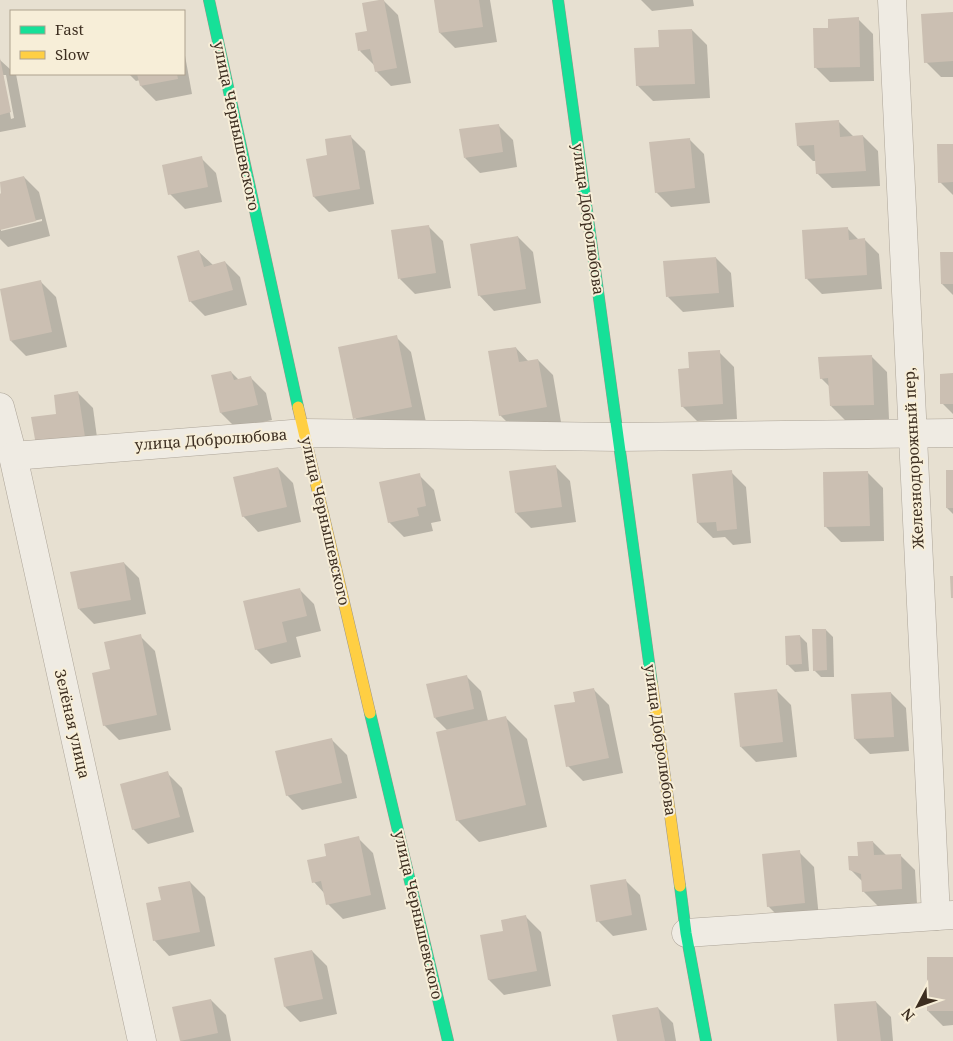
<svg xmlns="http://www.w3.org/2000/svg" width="953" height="1041" font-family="'Noto Serif',serif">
  <rect width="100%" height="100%" fill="#e7e0d1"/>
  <g fill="#0003" fill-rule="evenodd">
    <path d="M383 0 398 15 411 83 391 86 376 71 375 66 360 51Z"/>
    <path d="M435 0H490L497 42 455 48 440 33Z"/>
    <path d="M641 0H693L694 6 652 11Z"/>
    <path d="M953 13V77H941L926 62Z"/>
    <path d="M858 19 873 34 874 81 830 82 815 67 829 30Z"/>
    <path d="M692 30 707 45 710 98 653 101 638 86 660 48Z"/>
    <path d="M184 50 192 94 156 101 141 86 140 80 136 81 129 74H184Z"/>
    <path d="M0 60 11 70V74H16L26 127 0 132ZM3 75H6L14 118 11 119Z"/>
    <path d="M839 122 854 137 863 136 878 151 880 186 832 188 817 173 816 161H813L798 146Z"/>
    <path d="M498 125 513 140 517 167 480 173 465 158Z"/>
    <path d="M350 136 365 151 374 204 329 212 314 197 308 160 329 156Z"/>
    <path d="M689 139 704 154 710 203 671 207 656 192Z"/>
    <path d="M953 145V195L940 182Z"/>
    <path d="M201 158 216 173 222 202 185 209 170 194Z"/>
    <path d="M24 177 39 192 50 236 8 247 0 239V195ZM42 219V221L1 231V229Z"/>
    <path d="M428 226 443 241 451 288 415 294 400 279Z"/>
    <path d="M847 228 859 240 864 239 879 254 882 289 822 294 807 279Z"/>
    <path d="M518 237 533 252 541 303 494 311 479 295Z"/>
    <path d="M199 252 213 265 225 262 240 277 247 305 205 316 190 301Z"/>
    <path d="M953 253V295L942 284Z"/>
    <path d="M716 258 731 273 734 307 683 312 668 297Z"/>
    <path d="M41 282 56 297 67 347 26 356 11 341Z"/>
    <path d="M396 337 411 352 426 422 370 433 355 418Z"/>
    <path d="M516 348 529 362 538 360 553 375 561 422 515 430 500 415Z"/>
    <path d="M719 352 734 367 737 419 697 421 682 406 691 370Z"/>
    <path d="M872 357 887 372 889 419 846 421 831 406 830 387 821 378Z"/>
    <path d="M231 372 239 380 251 378 266 393 272 420 236 428 221 413Z"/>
    <path d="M953 375V414L942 403Z"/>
    <path d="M78 393 93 408 99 452 58 415Z"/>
    <path d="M555 466 570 481 576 522 531 528 516 513Z"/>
    <path d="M278 468 293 483 301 522 258 532 243 516Z"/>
    <path d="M953 471V514L947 508Z"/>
    <path d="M731 472 746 487 751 543 733 545 725 537 713 538 698 523Z"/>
    <path d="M868 473 883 488 884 541 841 542 826 527Z"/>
    <path d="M419 475 434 490 441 521 431 523 433 531 404 537 389 522Z"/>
    <path d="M124 563 139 578 146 614 94 624 79 609Z"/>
    <path d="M299 589 314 604 321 631 296 637 301 657 271 664 256 649Z"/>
    <path d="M826 630 833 637 834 677H821L814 670Z"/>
    <path d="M140 636 155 651 171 730 119 740 104 725 111 670Z"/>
    <path d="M800 636 807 643 809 671 795 672 787 664Z"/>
    <path d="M466 676 481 691 488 721 505 717 527 739 547 827 479 842 457 820 447 730 435 718Z"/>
    <path d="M594 690 609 705 623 773 583 781 568 766Z"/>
    <path d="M776 690 791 705 797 757 756 762 741 747Z"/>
    <path d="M891 693 906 708 909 751 870 754 855 739Z"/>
    <path d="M332 740 347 755 357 798 302 810 287 795Z"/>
    <path d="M167 773 182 788 194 832 148 844 133 829Z"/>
    <path d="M358 838 373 853 386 909 343 919 328 904 325 894 314 882 328 857Z"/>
    <path d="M873 842 887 856 900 855 915 870 917 904 878 906 863 891V882L850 869Z"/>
    <path d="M799 852 814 867 819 918 783 921 768 906Z"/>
    <path d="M625 880 640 895 647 930 613 936 598 921Z"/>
    <path d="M190 882 205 897 215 946 169 956 154 940 162 901Z"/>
    <path d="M526 917 541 932 551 986 504 995 489 980 481 936 504 932Z"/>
    <path d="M312 951 327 966 337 1014 300 1022 285 1007Z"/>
    <path d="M953 958V1025L943 1026 928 1011Z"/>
    <path d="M211 1000 226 1015 231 1041H181L174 1008Z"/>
    <path d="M876 1002 891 1017 893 1041H839Z"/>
    <path d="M658 1008 673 1023 676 1041H618Z"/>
  </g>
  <g fill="#cbbfb2">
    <path d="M379 0H384L397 68 375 72 370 49 358 51 355 33 367 31 362 3Z"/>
    <path d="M434 0H479L483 27 439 33Z"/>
    <path d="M953 12V61L924 63 921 14Z"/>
    <path d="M859 17 860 67 814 68 813 28H828V19Z"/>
    <path d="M692 29 695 84 636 86 634 48 659 47 658 30Z"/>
    <path d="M0 58 11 112 0 115Z"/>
    <path d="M137 74H177L178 79 140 86Z"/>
    <path d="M839 120 840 137 863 135 866 171 816 174 814 145 797 146 795 123Z"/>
    <path d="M499 124 503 152 464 158 459 129Z"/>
    <path d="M351 135 360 189 313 197 306 159 327 155 325 139Z"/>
    <path d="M690 138 695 188 655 193 649 142Z"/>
    <path d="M937 144H953V182L938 183Z"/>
    <path d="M202 156 208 187 168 195 162 165Z"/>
    <path d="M24 176 36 221 0 230V194L1 193 0 182Z"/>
    <path d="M429 225 436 273 398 279 391 230Z"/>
    <path d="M848 227 849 240 865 238 867 275 805 279 802 230Z"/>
    <path d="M518 236 526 289 478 296 470 244Z"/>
    <path d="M199 250 204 267 225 261 233 290 189 302 177 256Z"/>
    <path d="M940 252H953V284H941Z"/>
    <path d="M716 257 719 293 666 297 663 261Z"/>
    <path d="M41 280 52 332 10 341 0 289Z"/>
    <path d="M397 335 412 407 353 419 338 347Z"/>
    <path d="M516 347 519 362 538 359 547 407 499 416 488 351Z"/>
    <path d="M720 350 723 404 681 407 678 369 689 368 688 352Z"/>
    <path d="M872 355 874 405 830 406 828 378 820 379 818 357Z"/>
    <path d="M231 371 234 380 251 376 258 405 220 413 211 375Z"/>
    <path d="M953 373V404H940V374Z"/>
    <path d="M78 391 85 437 36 445 31 417 56 414 54 395Z"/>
    <path d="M556 465 562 507 515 513 509 471Z"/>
    <path d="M278 467 287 507 242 517 233 477Z"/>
    <path d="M732 470 737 529 717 531 716 522 697 523 692 474Z"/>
    <rect x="946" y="470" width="7" height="38"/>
    <path d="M868 471 870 526 824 527 823 472Z"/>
    <path d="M420 473 426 506 417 508 419 516 388 523 379 482Z"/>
    <path d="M124 562 131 600 78 609 70 572Z"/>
    <path d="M950 576H953V598H951Z"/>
    <path d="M300 588 307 616 282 622 287 642 255 650 243 601Z"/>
    <path d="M812 629H826L827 670 813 671Z"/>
    <path d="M141 634 157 715 103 726 92 673 110 669 104 642Z"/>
    <path d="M800 635 802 664 786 665 785 636Z"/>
    <path d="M467 675 474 709 434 718 426 684Z"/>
    <path d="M594 688 609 758 566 767 554 705 575 702 573 692Z"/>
    <path d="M777 689 783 742 740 747 734 693Z"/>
    <path d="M891 692 894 737 854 739 851 694Z"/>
    <path d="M506 716 526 805 456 821 436 732Z"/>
    <path d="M332 738 342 783 286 796 275 751Z"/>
    <path d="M168 771 180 817 132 830 120 784Z"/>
    <path d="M359 836 371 895 326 905 321 881 312 883 307 860 326 856 324 844Z"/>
    <path d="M873 841 874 855 901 854 902 889 862 892 861 874 849 870 848 856H858L857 842Z"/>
    <path d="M800 850 805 903 767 907 762 854Z"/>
    <path d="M626 879 632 915 596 922 590 885Z"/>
    <path d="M190 881 200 932 153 941 146 903 161 900 158 887Z"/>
    <path d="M526 915 537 971 488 980 480 935 503 931 501 920Z"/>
    <path d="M312 950 323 999 284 1007 274 958Z"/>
    <rect x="927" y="957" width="26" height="54"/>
    <path d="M211 999 218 1033 180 1041 172 1007Z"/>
    <path d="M876 1001 881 1041H837L834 1004Z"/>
    <path d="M658 1007 665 1041H617L612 1015Z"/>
  </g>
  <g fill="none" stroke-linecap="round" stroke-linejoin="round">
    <defs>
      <g id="street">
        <path d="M892 0 936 916"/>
        <path d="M0 407 13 456 142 1041"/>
        <path d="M13 456 304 433 619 437 953 433"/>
        <path d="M686 933 953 915"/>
      </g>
      <g id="fast">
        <path d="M209 0 298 407"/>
        <path d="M558 0 652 684"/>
        <path d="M370 713 448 1041"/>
        <path d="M680 886 686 933 706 1041"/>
      </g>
      <g id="slow">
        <path d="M298 407 370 713"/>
        <path d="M652 684 680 886"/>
      </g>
    </defs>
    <use href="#street" stroke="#ada599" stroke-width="29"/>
    <use href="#fast" stroke="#9c958a" stroke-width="12"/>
    <use href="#slow" stroke="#9c958a" stroke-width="12"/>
    <use href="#street" stroke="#efebe3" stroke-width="28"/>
    <use href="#fast" stroke="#16e098" stroke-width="11"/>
    <use href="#slow" stroke="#ffcf43" stroke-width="11"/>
  </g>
  <g text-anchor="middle" stroke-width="4" stroke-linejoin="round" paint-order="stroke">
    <g font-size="15" fill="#3d2e20" stroke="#f7eed8">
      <text transform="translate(236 126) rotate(78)" y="5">улица Чернышевского</text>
      <text transform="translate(588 219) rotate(82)" y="5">улица Добролюбова</text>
      <text transform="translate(211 440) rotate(-4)" y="5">улица Добролюбова</text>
      <text transform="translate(914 458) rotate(-93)" y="5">Железнодорожный пер,</text>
      <text transform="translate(325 521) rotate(77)" y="5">улица Чернышевского</text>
      <text transform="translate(72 724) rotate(77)" y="5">Зелёная улица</text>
      <text transform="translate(660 740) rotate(82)" y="5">улица Добролюбова</text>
      <text transform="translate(418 915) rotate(77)" y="5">улица Чернышевского</text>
    </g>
  </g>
  <rect x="10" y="10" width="175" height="65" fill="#f7eed8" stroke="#ada18e"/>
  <rect x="20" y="26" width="25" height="8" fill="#16e098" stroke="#ada18e"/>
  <text x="55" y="35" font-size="15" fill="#3d2e20">Fast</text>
  <rect x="20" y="51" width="25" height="8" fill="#ffcf43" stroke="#ada18e"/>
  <text x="55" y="60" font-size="15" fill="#3d2e20">Slow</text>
  <g transform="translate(918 1006) rotate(229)" stroke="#f7eed8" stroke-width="4" paint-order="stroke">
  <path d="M0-4L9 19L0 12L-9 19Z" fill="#3d2e20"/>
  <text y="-8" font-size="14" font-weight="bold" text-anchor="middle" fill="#3d2e20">N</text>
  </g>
</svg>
